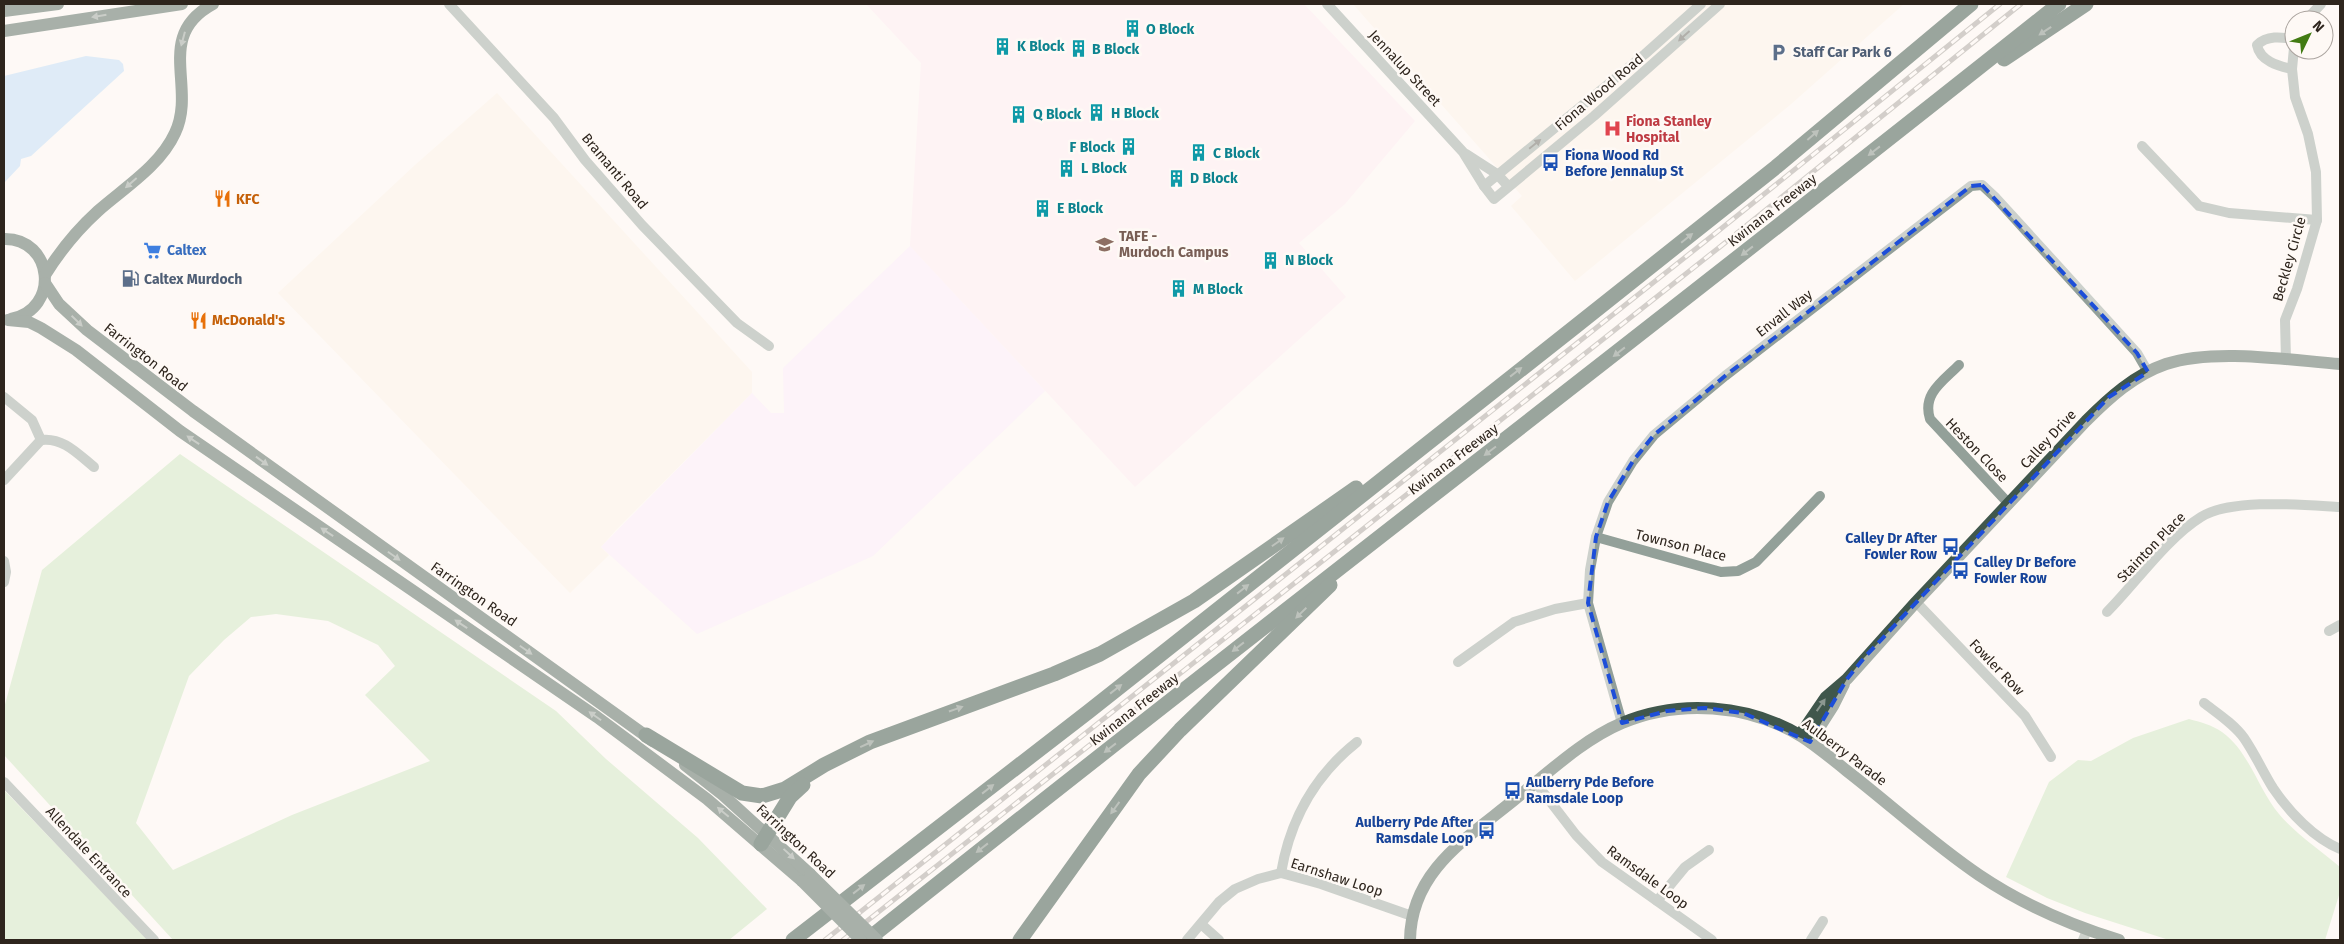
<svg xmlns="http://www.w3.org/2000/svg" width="2344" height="944" font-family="'Fira Sans',sans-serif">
  <rect width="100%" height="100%" fill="#fef9f5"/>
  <g fill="#fdf1e6">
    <path d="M1353 4H1904L1790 105 1575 281 1511 206 1522 196Z"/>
    <path d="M497 93 752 372V393L616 530 601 547 609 555 570 593 278 293 415 165Z"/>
  </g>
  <path fill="#fceafc" d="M910 246 1045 391 873 556 697 634 601 547 752 393 771 413H784L783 368Z"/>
  <path fill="#feeaf2" d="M866 4H1304L1415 121 1345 204 1299 243 1346 297 1135 487 910 246 921 63Z"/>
  <g fill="#cbe4bc" fill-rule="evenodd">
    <path d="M180 454 556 711 606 759 698 838 767 909 729 940H173L4 755V708L42 570ZM276 614 328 621 378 645 395 666 365 695 430 761 292 815 173 870 136 823 189 676 224 640 251 617Z"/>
    <path d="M2189 719C2200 722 2212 725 2222 732 2249 751 2258 789 2279 814 2296 834 2320 850 2340 867V892L2325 940H2169L2085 913 2047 898 2006 877 2049 782 2078 760 2091 761 2133 738Z"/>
    <path d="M4 790 148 940H4Z"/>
  </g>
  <path fill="#badaf9" d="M86 56 119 60 123 64 124 71 31 156 21 159 20 166 4 183V76Z"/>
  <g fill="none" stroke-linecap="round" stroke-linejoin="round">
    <g stroke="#93a099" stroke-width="10">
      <path d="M449 4 554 118 585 160 642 225 737 323 769 346"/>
      <path d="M1327 4 1463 152 1484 186 1494 199 1594 116 1720 4"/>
      <path d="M2306 20 2321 4"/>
      <path d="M2292 69C2278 66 2260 61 2257 45 2267 35 2281 37 2294 39"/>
      <path d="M2142 146 2199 206 2229 213 2317 220"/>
      <path d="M1466 154 1497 174 1508 186"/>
      <path d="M1484 186 1645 54 1701 4"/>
      <path d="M2286 360 2285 320 2297 289 2317 220 2316 172 2308 134 2295 97 2292 69 2294 48"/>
      <path d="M1959 365C1942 382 1922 394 1930 419L2009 504"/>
      <path d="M4 397 32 420 41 440 4 480"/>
      <path d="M41 440C63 437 78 454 94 467"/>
      <path d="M1596 537 1721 572 1738 571 1756 562 1820 496"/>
      <path d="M4 561 6 572 4 582"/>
      <path d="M1916 602 2025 716 2051 757"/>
      <path d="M2107 612C2135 584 2167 538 2201 517 2232 498 2303 505 2340 507"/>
      <path d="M2329 631 2340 625"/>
      <path d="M1458 662 1514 622 1555 609 1588 603"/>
      <path d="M2204 703C2217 713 2234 724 2244 738 2255 754 2263 772 2273 788 2289 812 2314 838 2340 849"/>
      <path d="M1622 723 1588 603 1590 570 1596 537 1608 502 1633 461 1654 435 1725 376 1971 186 1982 185 1996 198 2137 353 2148 372"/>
      <path d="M4 782 154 940"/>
      <path d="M1536 783 1576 835 1602 862 1712 940"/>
      <path d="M1281 873C1290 820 1314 776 1357 742"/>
      <path d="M1657 901 1685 867 1709 850"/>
      <path d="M1201 924 1219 940"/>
      <path d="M1187 940 1219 902 1235 889 1258 879 1281 873 1321 884 1412 916"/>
      <path d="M1811 940 1823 921"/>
      <path d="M2083 940 2087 930"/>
    </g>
    <g stroke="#40574c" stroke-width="12">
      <path d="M4 11 58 4"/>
      <path d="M4 31 182 4"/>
      <path d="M4 239C53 238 61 309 11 319"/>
      <path d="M45 275C60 251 77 230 98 211 124 188 160 166 175 133 197 87 154 36 213 4"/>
      <path d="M45 283 59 304 87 330 193 411 653 741"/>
      <path d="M8 320 29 322 41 328 76 350 180 431 597 717 707 799 802 881"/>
      <path d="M1800 735 1826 697 1847 679 1916 602 2086 421C2109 398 2134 375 2166 364 2215 348 2288 360 2340 364"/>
      <path d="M1810 742 1833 706 1844 684"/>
      <path d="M685 765 723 795 810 874"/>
      <path d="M1410 940C1411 871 1466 839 1514 800 1547 774 1582 740 1622 723 1679 699 1748 704 1801 736 1817 746 1832 759 1847 771 1891 805 1933 844 1979 875 2022 904 2070 925 2119 940"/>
    </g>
    <g stroke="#233e32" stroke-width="15">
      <path d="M2004 59 2086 4"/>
      <path d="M646 735 742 793 762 796 785 789 824 765 870 742 1054 674 1100 654 1194 601 1356 488"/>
      <path d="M761 844 790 797 803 785"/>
      <path d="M793 940 1088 712 1576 326 1776 167 1971 4"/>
      <path d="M867 940C1262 625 1664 319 2059 4"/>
      <path d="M1020 940 1139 774 1180 730 1330 585"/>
    </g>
    <defs>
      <g id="rail">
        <path d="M825 940 1717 232 2000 4"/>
        <path d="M843 940 1721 246 2021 4"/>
      </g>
    </defs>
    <use href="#rail" stroke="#a09994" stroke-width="5"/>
    <use href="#rail" stroke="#fef9f5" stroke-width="3" stroke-dasharray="9" stroke-linecap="butt"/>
    <g stroke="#40574c" stroke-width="12">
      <path d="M810 874 877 940"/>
      <path d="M802 881 861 940"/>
    </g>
  </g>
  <defs><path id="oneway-solid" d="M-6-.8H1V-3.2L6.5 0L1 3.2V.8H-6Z" transform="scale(1.25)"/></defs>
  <g fill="#8c9890">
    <use href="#oneway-solid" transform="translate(99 16) rotate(171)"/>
    <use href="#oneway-solid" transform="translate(183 39) rotate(105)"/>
    <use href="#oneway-solid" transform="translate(131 183) rotate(139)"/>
    <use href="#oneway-solid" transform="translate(77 321) rotate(44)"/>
    <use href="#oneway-solid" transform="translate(193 440) rotate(-146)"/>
    <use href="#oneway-solid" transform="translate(262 461) rotate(36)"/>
    <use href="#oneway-solid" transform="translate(327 532) rotate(-146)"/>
    <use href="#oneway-solid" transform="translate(394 556) rotate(35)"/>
    <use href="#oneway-solid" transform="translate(461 624) rotate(-146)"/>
    <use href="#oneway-solid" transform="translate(526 650) rotate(35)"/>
    <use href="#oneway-solid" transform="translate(1821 705) rotate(-55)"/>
    <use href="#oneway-solid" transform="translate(595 716) rotate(-145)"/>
    <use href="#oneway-solid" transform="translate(723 812) rotate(-140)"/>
    <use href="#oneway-solid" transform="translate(789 854) rotate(43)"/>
  </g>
  <g fill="#707f76">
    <use href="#oneway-solid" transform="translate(2045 31) rotate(146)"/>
    <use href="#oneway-solid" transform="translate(1813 135) rotate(-41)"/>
    <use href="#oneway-solid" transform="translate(1874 151) rotate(142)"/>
    <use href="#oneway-solid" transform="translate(1687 238) rotate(-39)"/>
    <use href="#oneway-solid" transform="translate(1747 251) rotate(142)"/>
    <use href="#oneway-solid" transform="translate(1619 352) rotate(142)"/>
    <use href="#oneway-solid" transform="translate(1516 372) rotate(-38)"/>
    <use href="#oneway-solid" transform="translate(1490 451) rotate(143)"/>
    <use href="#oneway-solid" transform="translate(1278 542) rotate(-35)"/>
    <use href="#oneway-solid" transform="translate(1243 589) rotate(-38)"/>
    <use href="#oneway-solid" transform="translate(1301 613) rotate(136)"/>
    <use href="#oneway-solid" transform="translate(1238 647) rotate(142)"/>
    <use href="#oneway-solid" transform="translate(1116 689) rotate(-38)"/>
    <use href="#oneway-solid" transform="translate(956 709) rotate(-19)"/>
    <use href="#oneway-solid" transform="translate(867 744) rotate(-25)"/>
    <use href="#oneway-solid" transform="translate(1110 748) rotate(142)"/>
    <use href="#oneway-solid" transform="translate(988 789) rotate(-38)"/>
    <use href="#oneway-solid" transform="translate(1115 808) rotate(126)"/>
    <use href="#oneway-solid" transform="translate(982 848) rotate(142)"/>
    <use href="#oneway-solid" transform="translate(859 889) rotate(-38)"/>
  </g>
  <g fill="#56564f">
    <use href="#oneway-solid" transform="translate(1684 36) rotate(138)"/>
    <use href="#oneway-solid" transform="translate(1535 144) rotate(-39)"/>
  </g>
  <path d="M0 0H2344V944H0ZM1982 185 2137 353 2148 372 2109 397 1864 658 1847 679 1810 742 1743 713 1705 708 1667 711 1622 723 1588 603 1596 537 1608 502 1633 461 1654 435 1725 376 1971 186Z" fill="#fef9f5" fill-opacity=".55" fill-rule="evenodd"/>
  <path fill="none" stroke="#1d4ed8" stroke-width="4" stroke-dasharray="10 6" stroke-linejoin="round" d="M1982 185 2137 353 2148 372 2109 397 1864 658 1847 679 1810 742 1743 713 1705 708 1667 711 1622 723 1588 603 1596 537 1608 502 1633 461 1654 435 1725 376 1971 186Z"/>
  <defs>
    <symbol id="building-bare" viewBox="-9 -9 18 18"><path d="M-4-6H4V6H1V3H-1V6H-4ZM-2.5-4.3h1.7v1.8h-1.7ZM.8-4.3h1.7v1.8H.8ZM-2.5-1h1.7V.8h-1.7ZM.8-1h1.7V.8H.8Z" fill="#0f9aa8" stroke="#fef9f5" stroke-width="2.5" paint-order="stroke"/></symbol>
    <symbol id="parking-bare" viewBox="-9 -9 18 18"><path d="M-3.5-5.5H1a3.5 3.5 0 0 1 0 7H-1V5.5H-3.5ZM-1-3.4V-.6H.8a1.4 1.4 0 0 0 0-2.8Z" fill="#5c6f8a" stroke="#fef9f5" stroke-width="2.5" paint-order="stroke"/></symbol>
    <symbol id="hospital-bare" viewBox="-9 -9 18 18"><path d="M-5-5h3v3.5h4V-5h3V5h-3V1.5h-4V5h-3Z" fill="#e0444e" stroke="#fef9f5" stroke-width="2.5" paint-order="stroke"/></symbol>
    <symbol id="bus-bare" viewBox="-9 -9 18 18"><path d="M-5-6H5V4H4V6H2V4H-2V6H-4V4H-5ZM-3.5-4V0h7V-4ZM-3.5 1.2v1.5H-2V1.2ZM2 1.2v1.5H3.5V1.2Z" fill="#1a4fb4" stroke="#fef9f5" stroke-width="2.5" paint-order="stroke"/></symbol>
    <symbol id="restaurant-bare" viewBox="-9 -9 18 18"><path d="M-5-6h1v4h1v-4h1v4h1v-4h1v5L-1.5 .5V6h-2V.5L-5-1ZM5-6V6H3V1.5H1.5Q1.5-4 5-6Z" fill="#e8710a" stroke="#fef9f5" stroke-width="2.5" paint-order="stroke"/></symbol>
    <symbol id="university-bare" viewBox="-9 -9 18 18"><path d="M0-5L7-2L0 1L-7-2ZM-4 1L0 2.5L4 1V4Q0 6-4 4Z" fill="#8d6e63" stroke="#fef9f5" stroke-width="2.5" paint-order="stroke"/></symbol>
    <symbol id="supermarket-bare" viewBox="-9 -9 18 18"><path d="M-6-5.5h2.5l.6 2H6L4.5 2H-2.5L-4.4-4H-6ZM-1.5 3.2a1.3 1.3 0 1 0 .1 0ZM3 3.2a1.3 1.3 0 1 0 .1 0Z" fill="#3f7fe0" stroke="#fef9f5" stroke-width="2.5" paint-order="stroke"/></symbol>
    <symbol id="fuel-bare" viewBox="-9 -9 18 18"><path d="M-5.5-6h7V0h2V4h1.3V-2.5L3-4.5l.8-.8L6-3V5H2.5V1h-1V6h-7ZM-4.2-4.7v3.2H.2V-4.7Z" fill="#5c6f8a" stroke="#fef9f5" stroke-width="2.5" paint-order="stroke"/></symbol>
  </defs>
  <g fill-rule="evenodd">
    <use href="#building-bare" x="1120" y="16" width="25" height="25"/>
    <use href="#building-bare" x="990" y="34" width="25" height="25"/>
    <use href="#building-bare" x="1066" y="36" width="25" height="25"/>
    <use href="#parking-bare" x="1766" y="40" width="25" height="25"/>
    <use href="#building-bare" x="1084" y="100" width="25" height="25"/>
    <use href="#building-bare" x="1006" y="102" width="25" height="25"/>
    <use href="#hospital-bare" x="1600" y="116" width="25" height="25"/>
    <use href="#building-bare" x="1116" y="134" width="25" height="25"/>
    <use href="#building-bare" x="1186" y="140" width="25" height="25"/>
    <use href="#bus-bare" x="1538" y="150" width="25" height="25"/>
    <use href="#building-bare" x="1054" y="156" width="25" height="25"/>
    <use href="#building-bare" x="1164" y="166" width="25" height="25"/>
    <use href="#restaurant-bare" x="210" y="186" width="25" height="25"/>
    <use href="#building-bare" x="1030" y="196" width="25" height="25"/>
    <use href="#university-bare" x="1092" y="232" width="25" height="25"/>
    <use href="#supermarket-bare" x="140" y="238" width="25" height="25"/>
    <use href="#building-bare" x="1258" y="248" width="25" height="25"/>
    <use href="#fuel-bare" x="118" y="266" width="25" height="25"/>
    <use href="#building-bare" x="1166" y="276" width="25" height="25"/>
    <use href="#restaurant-bare" x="186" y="308" width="25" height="25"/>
    <use href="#bus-bare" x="1938" y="534" width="25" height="25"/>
    <use href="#bus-bare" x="1948" y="558" width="25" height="25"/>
    <use href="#bus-bare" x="1500" y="778" width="25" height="25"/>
    <use href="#bus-bare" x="1474" y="818" width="25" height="25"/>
  </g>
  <g text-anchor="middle" stroke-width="5" stroke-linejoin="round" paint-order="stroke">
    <g font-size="14" font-weight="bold" fill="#0d838f" stroke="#fef9f5" text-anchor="start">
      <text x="1146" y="34">O Block</text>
      <text x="1017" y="51">K Block</text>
      <text x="1092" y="54">B Block</text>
      <text x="1111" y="118">H Block</text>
      <text x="1033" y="119">Q Block</text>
      <text x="1115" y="152" text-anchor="end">F Block</text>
      <text x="1213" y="158">C Block</text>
      <text x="1081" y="173">L Block</text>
      <text x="1190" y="183">D Block</text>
      <text x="1057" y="213">E Block</text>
      <text x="1285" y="265">N Block</text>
      <text x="1193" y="294">M Block</text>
    </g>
    <g font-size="14" font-weight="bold" fill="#4e5e75" stroke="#fef9f5" text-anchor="start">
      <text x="1793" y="57">Staff Car Park 6</text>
      <text x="144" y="284">Caltex Murdoch</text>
    </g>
    <g font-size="14" fill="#2e251d" stroke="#fef9f5">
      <text transform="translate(1405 68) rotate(47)" y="5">Jennalup Street</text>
      <text transform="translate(1599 92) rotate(-40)" y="5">Fiona Wood Road</text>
      <text transform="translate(615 171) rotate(50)" y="5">Bramanti Road</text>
      <text transform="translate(1772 210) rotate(-38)" y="5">Kwinana Freeway</text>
      <text transform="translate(2289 259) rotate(-74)" y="5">Beckley Circle</text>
      <text transform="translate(1784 313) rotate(-38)" y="5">Envall Way</text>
      <text transform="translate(146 357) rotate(38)" y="5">Farrington Road</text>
      <text transform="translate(2048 439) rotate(-47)" y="5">Calley Drive</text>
      <text transform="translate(1977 450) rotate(46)" y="5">Heston Close</text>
      <text transform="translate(1453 459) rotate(-37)" y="5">Kwinana Freeway</text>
      <text transform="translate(1681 545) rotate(14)" y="5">Townson Place</text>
      <text transform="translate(2151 547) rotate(-46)" y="5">Stainton Place</text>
      <text transform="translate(474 594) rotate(35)" y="5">Farrington Road</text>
      <text transform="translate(1997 667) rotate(46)" y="5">Fowler Row</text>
      <text transform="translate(1134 709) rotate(-38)" y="5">Kwinana Freeway</text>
      <text transform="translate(1845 752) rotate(37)" y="5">Aulberry Parade</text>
      <text transform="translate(796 841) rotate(43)" y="5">Farrington Road</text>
      <text transform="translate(89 852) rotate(47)" y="5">Allendale Entrance</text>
      <text transform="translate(1337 877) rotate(18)" y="5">Earnshaw Loop</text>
      <text transform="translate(1648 877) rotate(36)" y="5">Ramsdale Loop</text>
    </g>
    <g font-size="14" font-weight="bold" fill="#be3a42" stroke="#fef9f5" text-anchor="start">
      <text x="1626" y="126">Fiona Stanley<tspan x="1626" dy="16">Hospital</tspan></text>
    </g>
    <g font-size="14" font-weight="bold" fill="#164399" stroke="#fef9f5" text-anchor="start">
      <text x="1565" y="160">Fiona Wood Rd<tspan x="1565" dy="16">Before Jennalup St</tspan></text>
      <text x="1937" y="543" text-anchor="end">Calley Dr After<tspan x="1937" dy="16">Fowler Row</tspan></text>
      <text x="1974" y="567">Calley Dr Before<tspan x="1974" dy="16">Fowler Row</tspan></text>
      <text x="1526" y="787">Aulberry Pde Before<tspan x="1526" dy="16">Ramsdale Loop</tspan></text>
      <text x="1473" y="827" text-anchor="end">Aulberry Pde After<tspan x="1473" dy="16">Ramsdale Loop</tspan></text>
    </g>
    <g font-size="14" font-weight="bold" fill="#c56008" stroke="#fef9f5" text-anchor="start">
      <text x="236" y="204">KFC</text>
      <text x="212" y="325">McDonald's</text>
    </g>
    <g font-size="14" font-weight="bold" fill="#785e54" stroke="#fef9f5" text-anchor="start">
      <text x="1119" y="241">TAFE -<tspan x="1119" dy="16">Murdoch Campus</tspan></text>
    </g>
    <g font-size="14" font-weight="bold" fill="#366cbe" stroke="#fef9f5" text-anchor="start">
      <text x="167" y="255">Caltex</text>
    </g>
  </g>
  <rect width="2344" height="944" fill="none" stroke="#2e251d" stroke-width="10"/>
  <g transform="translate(2309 35) rotate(47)"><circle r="24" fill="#fef9f5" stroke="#aba49f"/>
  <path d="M0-4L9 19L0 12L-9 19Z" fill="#427b13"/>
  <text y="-8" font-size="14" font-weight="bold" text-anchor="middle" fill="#2e251d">N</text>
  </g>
</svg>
